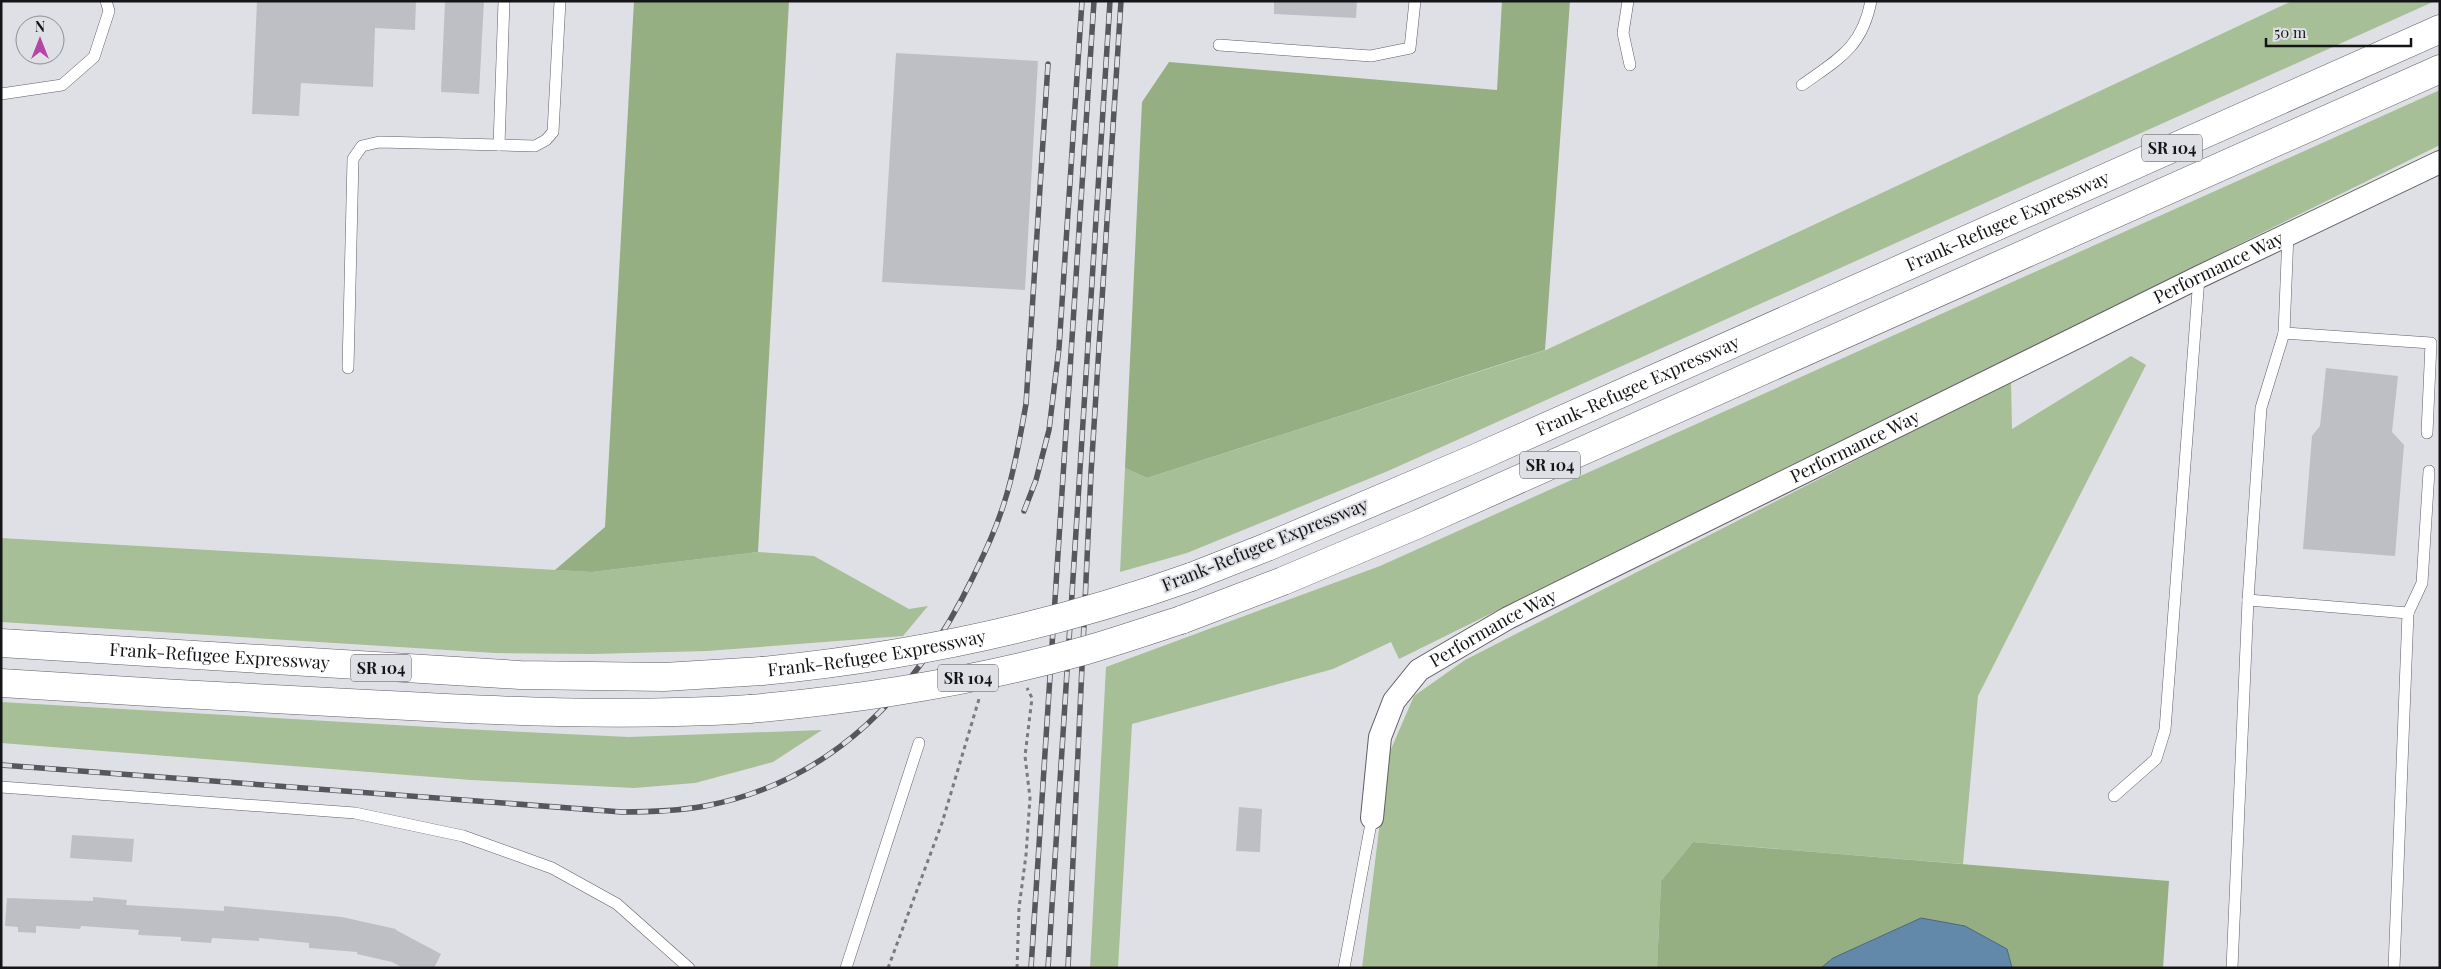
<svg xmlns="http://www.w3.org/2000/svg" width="2441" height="969" font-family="'Playfair Display',serif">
  <rect width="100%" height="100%" fill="#dfe0e6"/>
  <g fill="#a7bf96">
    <path d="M2292 1H2435L1388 471 1187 553 1120 572 1125 468 1147 478 1546 350Z"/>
    <path d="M2440 90V145L1399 659 1391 642 1333 669 1132 724 1118 968H1090L1106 667 1380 566Z"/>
    <path d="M2131 356 2146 365 1978 696 1963 864 1693 842 1661 881 1657 968H1362L1388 756 1414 696 1465 660 2011 381 2012 429Z"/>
    <path d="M1 538 592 572 758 552 814 556 909 609 928 606 903 636 707 651 593 654 495 653 1 622Z"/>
    <path d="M1 702 464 729 629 737 822 730 773 762 695 783 634 788 471 780 1 743Z"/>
  </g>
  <g fill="#95ae82">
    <path d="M634 1H789L758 552 592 572 555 570 605 527Z"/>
    <path d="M1502 1H1570L1545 350 1147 478 1125 468 1142 102 1169 62 1497 90Z"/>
    <path d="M1693 842 2169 881 2163 968H2012L2007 949 1965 926 1921 918 1833 958 1821 968H1657L1661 881Z"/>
  </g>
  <path fill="#6289aa" stroke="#4b667e" d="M1921 918 1965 926 2007 949 2012 968H1821L1833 958Z"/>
  <g fill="#bdbfc4">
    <path d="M257 1H416L415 30 375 28 373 87 301 83 299 116 252 114Z"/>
    <path d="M445 1H484L479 94 441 92Z"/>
    <path d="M1274 1H1357L1356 18 1274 14Z"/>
    <path d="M896 53 1038 61 1025 290 882 282Z"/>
    <path d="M2326 368 2398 376 2392 432 2404 445 2395 556 2303 549 2312 436 2320 426Z"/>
    <path d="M1239 807 1262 809 1260 852 1236 851Z"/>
    <path d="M72 835 134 839 132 862 70 858Z"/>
    <path d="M93 897 127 900 126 905 224 911V906L342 917 396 929V930L441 954 434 968H403L392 962 357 954V952L309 948V943L259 938V941L212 938 211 943 181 941V937L138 935 139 930 81 926 80 929 36 926V933L18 932V927L5 926 7 898 93 901Z"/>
  </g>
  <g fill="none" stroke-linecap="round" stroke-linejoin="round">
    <defs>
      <g id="service">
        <path d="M1628 1 1623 33 1630 65"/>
        <path d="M1219 45 1371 56 1410 48 1415 1"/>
        <path d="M1802 85C1838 59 1862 48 1871 1"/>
        <path d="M1 94 62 85 94 57 109 11 106 1"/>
        <path d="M499 145 504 1"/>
        <path d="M2284 333 2431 343 2427 433"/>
        <path d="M348 368 353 159 362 146 379 142 535 146 546 140 553 132 560 1"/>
        <path d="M2248 600 2408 613 2394 968"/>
        <path d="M2408 613 2422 583 2429 471"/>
        <path d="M1 787 355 813 463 836 552 868 617 904 689 968"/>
        <path d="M2114 796 2156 759 2165 730 2199 277"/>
        <path d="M846 968 919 743"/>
        <path d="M1344 968 1372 818"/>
        <path d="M2232 968 2248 600 2261 408 2284 333 2288 234"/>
      </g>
      <g id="minor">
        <path id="s1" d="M1372 818 1380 737 1394 701 1419 670 1508 618 2199 277 2440 162"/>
      </g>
      <g id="motorway">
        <path id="s2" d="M1191 577 1267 547 1476 458 2440 29"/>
        <path d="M1181 620 1283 581 1416 525 2440 69"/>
        <path id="s3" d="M1 643 520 675 664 677 762 671"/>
        <path d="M1 683C123 691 246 698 368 704 498 711 620 717 750 709"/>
      </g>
    </defs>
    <use href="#service" stroke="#5e5f64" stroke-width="12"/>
    <use href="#minor" stroke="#5e5f64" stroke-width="24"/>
    <use href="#motorway" stroke="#5e5f64" stroke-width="29"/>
    <g stroke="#797a7e" stroke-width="3" stroke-dasharray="4 4" stroke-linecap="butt">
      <path d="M888 968 942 823 979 699"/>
      <path d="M1017 968 1019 908 1026 855 1030 798 1025 756 1032 698 1027 688"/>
    </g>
    <use href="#service" stroke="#fff" stroke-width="11"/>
    <use href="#minor" stroke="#fff" stroke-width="22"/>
    <use href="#motorway" stroke="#fff" stroke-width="28"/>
    <defs>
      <g id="rail">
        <path d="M1024 511 1036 480 1049 430 1059 348 1082 1"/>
        <path d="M1 765 622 812C650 812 677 811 705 806 833 782 919 689 973 577 985 552 997 527 1005 500 1015 469 1020 437 1026 404L1048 64"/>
        <path d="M1031 968 1094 1"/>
        <path d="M1048 968 1110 1"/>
        <path d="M1068 968 1091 473 1121 1"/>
      </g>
    </defs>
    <use href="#rail" stroke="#57575b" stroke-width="5.5"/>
    <use href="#rail" stroke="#dfe0e6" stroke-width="4" stroke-dasharray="11" stroke-linecap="butt"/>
    <defs>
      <g id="motorway-bridge">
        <path id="s4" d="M762 671C909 657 1051 627 1191 577"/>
        <path d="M750 709C864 699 977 681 1087 650 1118 641 1150 630 1181 620"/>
      </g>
    </defs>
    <use href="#motorway-bridge" stroke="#5e5f64" stroke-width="29" stroke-linecap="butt"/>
    <use href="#motorway-bridge" stroke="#fff" stroke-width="28"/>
  </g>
  <g text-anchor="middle" stroke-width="4" stroke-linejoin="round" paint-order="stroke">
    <g fill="#dfe0e6" stroke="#525255" stroke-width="1">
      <rect x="2142" y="134.5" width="60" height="27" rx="4"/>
      <rect x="1520" y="451.5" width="60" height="27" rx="4"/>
      <rect x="351" y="654.5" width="60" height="27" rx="4"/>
      <rect x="938" y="664.5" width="60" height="27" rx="4"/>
    </g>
    <g font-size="16" font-weight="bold" fill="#151517">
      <text x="2172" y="154">SR 104</text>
      <text x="1550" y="471">SR 104</text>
      <text x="381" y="674">SR 104</text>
      <text x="968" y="684">SR 104</text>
    </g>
    <g font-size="18" fill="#151517" stroke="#dfe0e6">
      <text dy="6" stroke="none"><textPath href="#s2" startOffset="891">Frank-Refugee Expressway</textPath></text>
      <text dy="6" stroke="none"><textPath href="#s1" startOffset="1055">Performance Way</textPath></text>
      <text dy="6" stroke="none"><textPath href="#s2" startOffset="486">Frank-Refugee Expressway</textPath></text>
      <text dy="6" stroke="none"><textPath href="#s1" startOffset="650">Performance Way</textPath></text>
      <text transform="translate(1265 545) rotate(-22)" y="6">Frank-Refugee Expressway</text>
      <text dy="6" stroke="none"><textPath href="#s1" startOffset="245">Performance Way</textPath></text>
      <text dy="6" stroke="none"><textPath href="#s4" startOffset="116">Frank-Refugee Expressway</textPath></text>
      <text dy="6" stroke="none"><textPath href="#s3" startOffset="219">Frank-Refugee Expressway</textPath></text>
    </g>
  </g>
  <rect width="2441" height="969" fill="none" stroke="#151517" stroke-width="5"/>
  <g transform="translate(40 40)"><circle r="24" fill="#dfe0e6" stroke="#8e8f93"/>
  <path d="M0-4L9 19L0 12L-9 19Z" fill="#b447a5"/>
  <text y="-8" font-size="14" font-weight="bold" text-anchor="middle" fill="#151517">N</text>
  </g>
  <path d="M2266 38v8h145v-8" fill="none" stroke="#151517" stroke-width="2.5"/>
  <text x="2274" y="38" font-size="15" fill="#151517" stroke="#dfe0e6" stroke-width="4" paint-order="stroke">50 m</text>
</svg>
